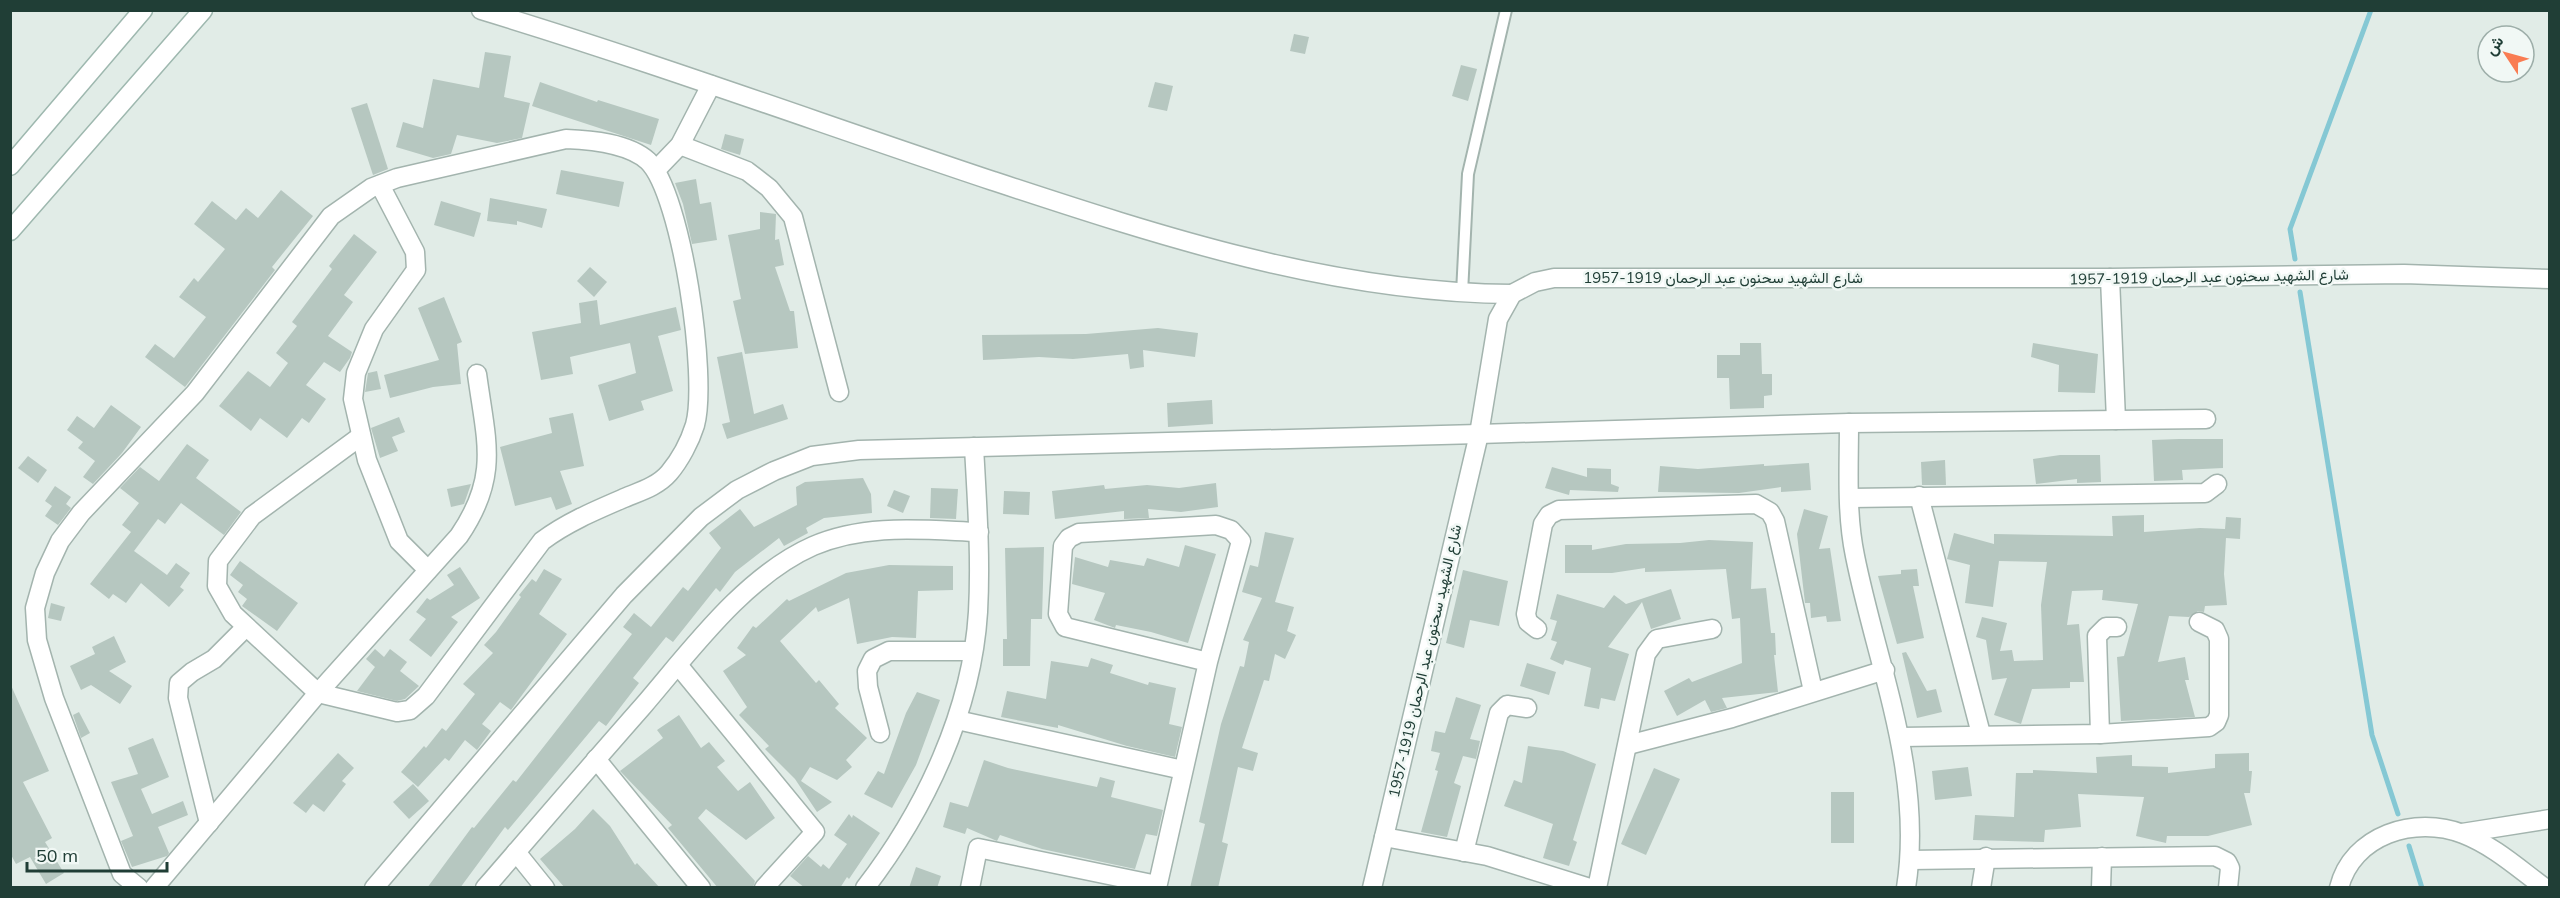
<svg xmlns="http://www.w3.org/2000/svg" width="2560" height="898" font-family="Mulish,Vazirmatn,sans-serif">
  <rect width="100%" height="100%" fill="#e1ece7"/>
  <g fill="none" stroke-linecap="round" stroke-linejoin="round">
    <g stroke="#85c8d4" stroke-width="5">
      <path d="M2295 259 2290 229 2371 10"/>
      <path d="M2300 292 2372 735 2398 814"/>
      <path d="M2409 846 2422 888"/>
    </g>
  </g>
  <g fill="#b6c7c0">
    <path d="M1294 34 1309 37 1305 54 1290 51Z"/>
    <path d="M485 52 511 56 504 97 530 103 522 138 497 143 457 135 451 154 433 158 396 147 403 122 423 128 433 79 479 88Z"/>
    <path d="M1461 65 1477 69 1468 101 1452 96Z"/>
    <path d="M540 82 597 102 598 100 659 119 651 145 532 106Z"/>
    <path d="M1155 82 1173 86 1167 111 1148 107Z"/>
    <path d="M367 103 388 169 373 175 351 108Z"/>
    <path d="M725 134 744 139 740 155 721 149Z"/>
    <path d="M561 170 624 182 619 207 556 194Z"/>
    <path d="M696 179 700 204 711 202 717 240 692 244 683 204 675 183Z"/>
    <path d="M281 190 313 216 272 267 275 270 185 387 145 357 155 344 174 358 206 317 179 297 194 278 198 282 225 249 194 224 212 201 236 220 246 208 258 218Z"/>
    <path d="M490 198 547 209 542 228 517 221V225L487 221Z"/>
    <path d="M441 201 481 213 474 237 434 225Z"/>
    <path d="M760 212 776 214 775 240 779 239 784 265 775 267 790 311H794L798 348 745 354 733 301 741 299 728 235 760 229Z"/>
    <path d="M354 234 377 252 344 295 353 302 328 336 352 352 350 358 340 372 324 362 306 385 326 399 309 423 302 418 287 438 260 418 251 431 219 406 248 371 270 387 288 363 276 353 297 326 292 322 332 269 329 266Z"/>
    <path d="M590 267 607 282 594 297 577 281Z"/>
    <path d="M444 297 462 342 457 344 461 384 433 387 390 398 384 375 439 360 418 308Z"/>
    <path d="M597 300 600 325 676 307 681 330 658 336 673 391 641 401 644 410 609 421 598 385 636 373 630 343 570 357 573 374 541 380 532 332 581 323 579 303Z"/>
    <path d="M1158 328 1198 333 1195 357 1143 350 1144 367 1130 369 1128 354 1073 359 1039 357 983 360 982 335 1086 334Z"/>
    <path d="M1740 343H1761L1762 374H1772V395L1764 396V408L1730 409 1729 378H1717V355H1740Z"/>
    <path d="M2033 343 2098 354 2095 393 2058 392 2059 365 2031 357Z"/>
    <path d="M742 352 754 414 783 404 788 419 727 439 722 424 730 422 717 357Z"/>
    <path d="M377 371 381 389 365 392 368 373Z"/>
    <path d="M1212 400 1213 424 1168 427 1167 403Z"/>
    <path d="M111 405 141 427 122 453 93 484 83 477 95 461 78 448 83 442 67 430 77 416 94 428Z"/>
    <path d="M573 413 584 466 560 471 572 504 556 510 551 497 515 506 500 447 552 433 549 418Z"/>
    <path d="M399 417 405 432 392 437 398 451 380 458 371 428Z"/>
    <path d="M2179 439H2223V468L2182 470 2183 480 2154 481 2152 440Z"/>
    <path d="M187 444 209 460 196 478 241 512 224 535 181 503 165 524 158 519 134 551 167 575 176 563 190 573 180 587 184 590 169 607 141 583 126 603 113 594 109 599 90 584 131 532 122 525 139 503 120 488 140 467 159 481Z"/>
    <path d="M2060 455H2100L2101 482 2077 483V479L2036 484 2033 459Z"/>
    <path d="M28 456 47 470 38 483 18 468Z"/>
    <path d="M1945 460 1946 485H1922L1921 462Z"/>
    <path d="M1809 463 1811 490 1781 492V487L1739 493 1658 492 1660 466 1698 469 1764 464V466Z"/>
    <path d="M1552 467 1587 477V468L1611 469V484L1619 487 1618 492 1570 490 1569 495 1545 488Z"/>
    <path d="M863 478 871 494 872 513 824 518 806 528 808 533 784 546 779 538 735 572 720 592 716 588 673 642 666 637 633 678 639 683 606 726 599 721 508 830 505 827 460 888H427L472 827 474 828 513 780 516 782 632 634 623 627 634 613 651 627 683 587 688 591 721 548 709 533 740 509 754 527 797 505 796 487 805 482Z"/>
    <path d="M1216 483 1218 507 1181 512 1148 509 1149 518 1124 519V511L1055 519 1052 491 1104 485 1105 489 1147 485 1179 488Z"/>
    <path d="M471 484 464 504 451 507 447 489Z"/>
    <path d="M55 486 71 497 66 504 71 508 58 525 45 516 52 506 45 501Z"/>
    <path d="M931 488 958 489 956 519 930 518Z"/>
    <path d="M894 490 910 496 903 513 887 506Z"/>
    <path d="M1004 491 1030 492 1029 515 1003 514Z"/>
    <path d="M1804 509 1828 516 1819 549 1830 548 1841 621 1827 622 1826 616 1811 618 1810 603H1805L1797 534Z"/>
    <path d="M2144 515V532L2200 528 2225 529 2226 517 2241 518 2240 539 2226 538 2224 574 2227 605 2205 606 2204 612 2198 611 2189 617 2169 616 2158 662 2185 657 2189 680H2185L2195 717 2121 721 2117 657 2124 656 2138 604 2102 600 2103 590 2072 591 2067 625 2079 624 2084 682H2070V688L2032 689 2021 724 1994 715 2007 678 1992 680 1986 640 1976 637 1982 617 2007 623 2000 651 2012 650 2014 661 2043 660 2041 605 2047 562 1999 561 1993 607 1965 603 1970 565 1947 559 1954 533 1994 544V534L2113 536 2112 516Z"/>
    <path d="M1265 532 1294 538 1275 602 1294 607 1287 631 1296 635 1285 659 1275 654 1269 681 1264 680 1242 748 1258 753 1253 771 1238 767 1222 842 1228 844 1218 888H1190L1205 824 1199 822 1221 724 1240 666 1244 667 1249 642 1243 640 1262 598 1242 592 1250 565 1258 567Z"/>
    <path d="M1709 540 1753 542 1751 589 1766 588 1771 633H1775L1776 655H1774L1778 692 1722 698 1727 708 1711 712 1705 700 1677 716 1664 691 1689 678 1692 682 1742 663 1740 618 1732 619 1726 569 1645 572V568L1612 573H1565V545H1592V550L1626 544 1680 543Z"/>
    <path d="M1185 545 1216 554 1188 643 1151 632 1116 625 1115 628 1094 620 1105 593 1072 584 1075 557 1108 567 1110 560 1144 566 1147 558 1179 567Z"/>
    <path d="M1044 547 1042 619H1031L1030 666H1003V639H1007L1005 548Z"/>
    <path d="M240 561 298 603 277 631 242 606 247 599 238 592 243 585 230 575Z"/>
    <path d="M889 565 953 566V590L918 591 916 638 892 637 857 644 849 598 818 612 816 607 780 641 816 683 819 680 839 704 835 708 867 738 846 760 852 767 837 780 810 767 801 781 832 802 817 812 795 779 765 749 769 746 739 715 747 707 723 671 746 655 737 648 753 626 756 628 787 599 789 601 846 573Z"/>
    <path d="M460 567 480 598 451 617 458 622 431 657 409 640 426 619 416 612 427 598 430 600 454 585 447 575Z"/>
    <path d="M544 569 562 579 539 614 567 634 511 710 500 702 482 724 491 731 477 750 465 740 449 761 445 758 418 787 401 772 424 746 426 748 442 728 446 731 475 694 463 684 493 653 484 645 496 632 521 597 519 595 532 579 536 582Z"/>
    <path d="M1917 569 1919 586H1913L1924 638 1897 644 1878 576 1901 574V570Z"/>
    <path d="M1463 570 1508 581 1499 626 1470 620 1464 648 1446 643Z"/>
    <path d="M1671 589 1681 619 1651 629 1642 602 1608 647 1629 654 1615 701 1601 698 1599 709 1584 706 1591 668 1565 660 1563 665 1550 659 1557 642 1551 640 1557 621 1550 619 1557 594 1604 608 1614 595 1626 604Z"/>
    <path d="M51 603 65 607 61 621 48 618Z"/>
    <path d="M114 636 126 662 109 671 132 686 120 704 91 685 81 690 70 666 95 654 92 647Z"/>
    <path d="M375 649 384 657 390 649 407 662 400 671 419 686 405 699 397 701 357 691 375 667 366 659Z"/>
    <path d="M1906 652 1927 691 1936 689 1942 712 1917 718 1902 653Z"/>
    <path d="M1091 658 1113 665 1110 673 1148 685 1149 682 1176 688 1169 724 1182 727 1175 757 1127 746 1058 725V728L1001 717 1007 691 1046 699 1051 661 1088 667Z"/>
    <path d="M1527 663 1556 672 1549 695 1520 686Z"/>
    <path d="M10 683 49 771 23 782 52 838 45 842 64 873 46 884 30 857 16 864 10 853Z"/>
    <path d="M917 692 940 700 916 765 892 808 864 794 878 771 884 774 906 713Z"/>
    <path d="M1456 697 1481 705 1470 739 1480 741 1476 759 1463 756 1454 783 1461 786 1447 837 1421 832 1438 771 1435 770 1440 753 1431 751 1435 731 1445 733Z"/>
    <path d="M79 712 90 733 81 738 73 715Z"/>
    <path d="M679 715 701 748 709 742 725 761 717 767 738 791 750 782 775 818 746 840 706 809 698 818 755 881 753 888H718L668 828 672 825 620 771 663 738 657 730Z"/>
    <path d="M153 738 169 777 141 789 152 814 183 801 188 815 158 827 169 853 167 856 132 867 121 841 133 836 111 782 138 774 128 748Z"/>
    <path d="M1528 746 1563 751 1596 764 1573 840 1577 842 1569 866 1543 858 1553 824 1504 806 1514 780 1522 783Z"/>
    <path d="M338 753 354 768 342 781 346 784 324 812 313 804 306 813 293 803Z"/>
    <path d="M2249 753V771H2252L2250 793H2244L2252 825 2208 836H2167L2166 843 2136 836 2144 797 2078 794 2081 827 2045 830 2044 842 1973 840 1975 815 2014 817 2016 773H2033V770L2097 773 2096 757 2132 755V766L2168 767V773L2215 768V754Z"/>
    <path d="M984 760 1008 768 1097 787 1100 777 1115 781 1111 797 1163 810 1157 836 1146 834 1135 869 1042 849 1000 835 997 841 967 828 965 834 943 827 950 802 968 807Z"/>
    <path d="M1968 767 1972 796 1935 800 1932 771Z"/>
    <path d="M1654 768 1680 779 1646 855 1621 844Z"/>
    <path d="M413 784 429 801 409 819 393 802Z"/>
    <rect x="1831" y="792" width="23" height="51"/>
    <path d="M593 809 610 826 635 865 637 863 660 888H565L540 859 575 829Z"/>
    <path d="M849 814 852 818 853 815 880 833 849 879 847 877 840 888H805L790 876 808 856 821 867 823 864 829 869 847 844 834 835Z"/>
    <path d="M916 867 941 876 937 888H909Z"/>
  </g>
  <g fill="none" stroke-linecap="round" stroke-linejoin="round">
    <defs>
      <path id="service" d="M1462 293 1468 174 1506 10"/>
      <g id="minor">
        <path d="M481 10C653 62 822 124 993 181 1160 236 1333 293 1512 294"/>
        <path d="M680 145 747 171 769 188 793 217 839 392"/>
        <path d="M656 170 680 145 711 85"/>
        <path d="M380 185 415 252 416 270 374 329 356 373 353 399 367 460 399 541 428 570"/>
        <path d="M2110 278 2116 420"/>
        <path d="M1849 423C1849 467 1846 513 1855 556 1877 666 1924 773 1906 888"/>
        <path d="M1479 434 1849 423 2206 419"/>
        <path d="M1919 496 1981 734"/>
        <path d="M1850 498 2205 493 2217 484"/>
        <path d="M1537 629 1528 622 1526 614 1543 524 1549 515 1559 510 1756 504 1770 512 1775 521 1813 691"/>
        <path d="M678 665 815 832 764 888"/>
        <path d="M957 720 1183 770"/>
        <path d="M880 733 868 687 867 671 873 659 889 651H973"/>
        <path d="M2100 734 2097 636 2106 627H2117"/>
        <path d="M1901 737 2100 734 2209 727 2216 722 2219 715V639L2215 630 2199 622"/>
        <path d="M1628 745 1732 718 1885 670"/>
        <path d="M596 759 701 888"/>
        <path d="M209 823 178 698 179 683 192 672 214 659 246 627"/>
        <path d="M2462 833 2550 819"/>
        <path d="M1384 837 1487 856 1590 888"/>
        <path d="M516 852 545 888"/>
        <path d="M1464 852 1499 713 1507 705 1527 708"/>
        <path d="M1910 860 2215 856 2227 862 2230 868 2228 888"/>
        <path d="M139 888 122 874 54 698 37 640 35 608 45 573 60 541 81 513 195 393 331 216 371 188 397 178 566 139C591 140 628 143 648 161 682 194 708 378 695 425 690 441 680 460 669 473 657 487 638 492 622 499 594 511 566 523 542 541L426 696 410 710 397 712 318 693 233 614 217 586 218 561 252 516 361 436"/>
        <path d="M154 888 318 693 459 536C500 476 486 441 477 374"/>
        <path d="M485 888C538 827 590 766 643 706 691 650 745 576 813 546 866 523 924 530 979 532"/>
        <path d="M865 888C925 810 972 711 978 612 981 557 977 502 974 447"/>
        <path d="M970 888 978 848 1157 885"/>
        <path d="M1157 888 1208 662 1241 541 1231 530 1216 525 1079 533 1069 538 1063 546 1058 614 1065 627 1208 662"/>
        <path d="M1597 888 1646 654 1657 639 1712 629"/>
        <path d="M1981 888 1986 857"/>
        <path d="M2101 888 2102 857"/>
        <path d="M2339 888C2352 835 2415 815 2463 834 2494 846 2519 869 2545 888"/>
      </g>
      <g id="tertiary">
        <path d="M374 888 624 595 701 517 737 490 774 471 812 456 859 450 1479 434"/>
        <path d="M1372 888 1479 434 1498 319 1512 294 1535 282 1554 278H2110L2404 274 2550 279"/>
      </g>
      <g id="secondary">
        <path d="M10 166 143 10"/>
        <path d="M10 231 203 10"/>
      </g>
    </defs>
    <use href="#service" stroke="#a3b4ae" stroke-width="14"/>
    <use href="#minor" stroke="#a3b4ae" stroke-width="21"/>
    <use href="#tertiary" stroke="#a3b4ae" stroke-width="21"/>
    <use href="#secondary" stroke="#9eb8af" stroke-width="21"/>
    <use href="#service" stroke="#fff" stroke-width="10"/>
    <use href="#minor" stroke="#fff" stroke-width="18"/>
    <use href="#tertiary" stroke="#fff" stroke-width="18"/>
    <use href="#secondary" stroke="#fff" stroke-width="18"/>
  </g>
  <g text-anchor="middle" stroke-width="5" stroke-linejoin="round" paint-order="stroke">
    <g font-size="15" fill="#203e36" stroke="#f1f8f5">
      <text transform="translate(2209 277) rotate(-1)" y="5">شارع الشهيد سحنون عبد الرحمان 1919-1957</text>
      <text x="1723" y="283">شارع الشهيد سحنون عبد الرحمان 1919-1957</text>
      <text transform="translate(1425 661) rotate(-77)" y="5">شارع الشهيد سحنون عبد الرحمان 1919-1957</text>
    </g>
  </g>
  <rect width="2560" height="898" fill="none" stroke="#203e36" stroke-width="24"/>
  <g transform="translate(2506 54) rotate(306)"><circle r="28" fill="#f1f8f5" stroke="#9daea9" stroke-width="1.5"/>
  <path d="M0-4.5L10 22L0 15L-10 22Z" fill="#f97c52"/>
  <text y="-9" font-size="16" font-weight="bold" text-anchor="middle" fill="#203e36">ش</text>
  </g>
  <path d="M27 862v9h140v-9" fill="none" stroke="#203e36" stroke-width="3"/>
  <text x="36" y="862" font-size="18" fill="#203e36" stroke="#f1f8f5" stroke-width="4.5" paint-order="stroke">50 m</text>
</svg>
